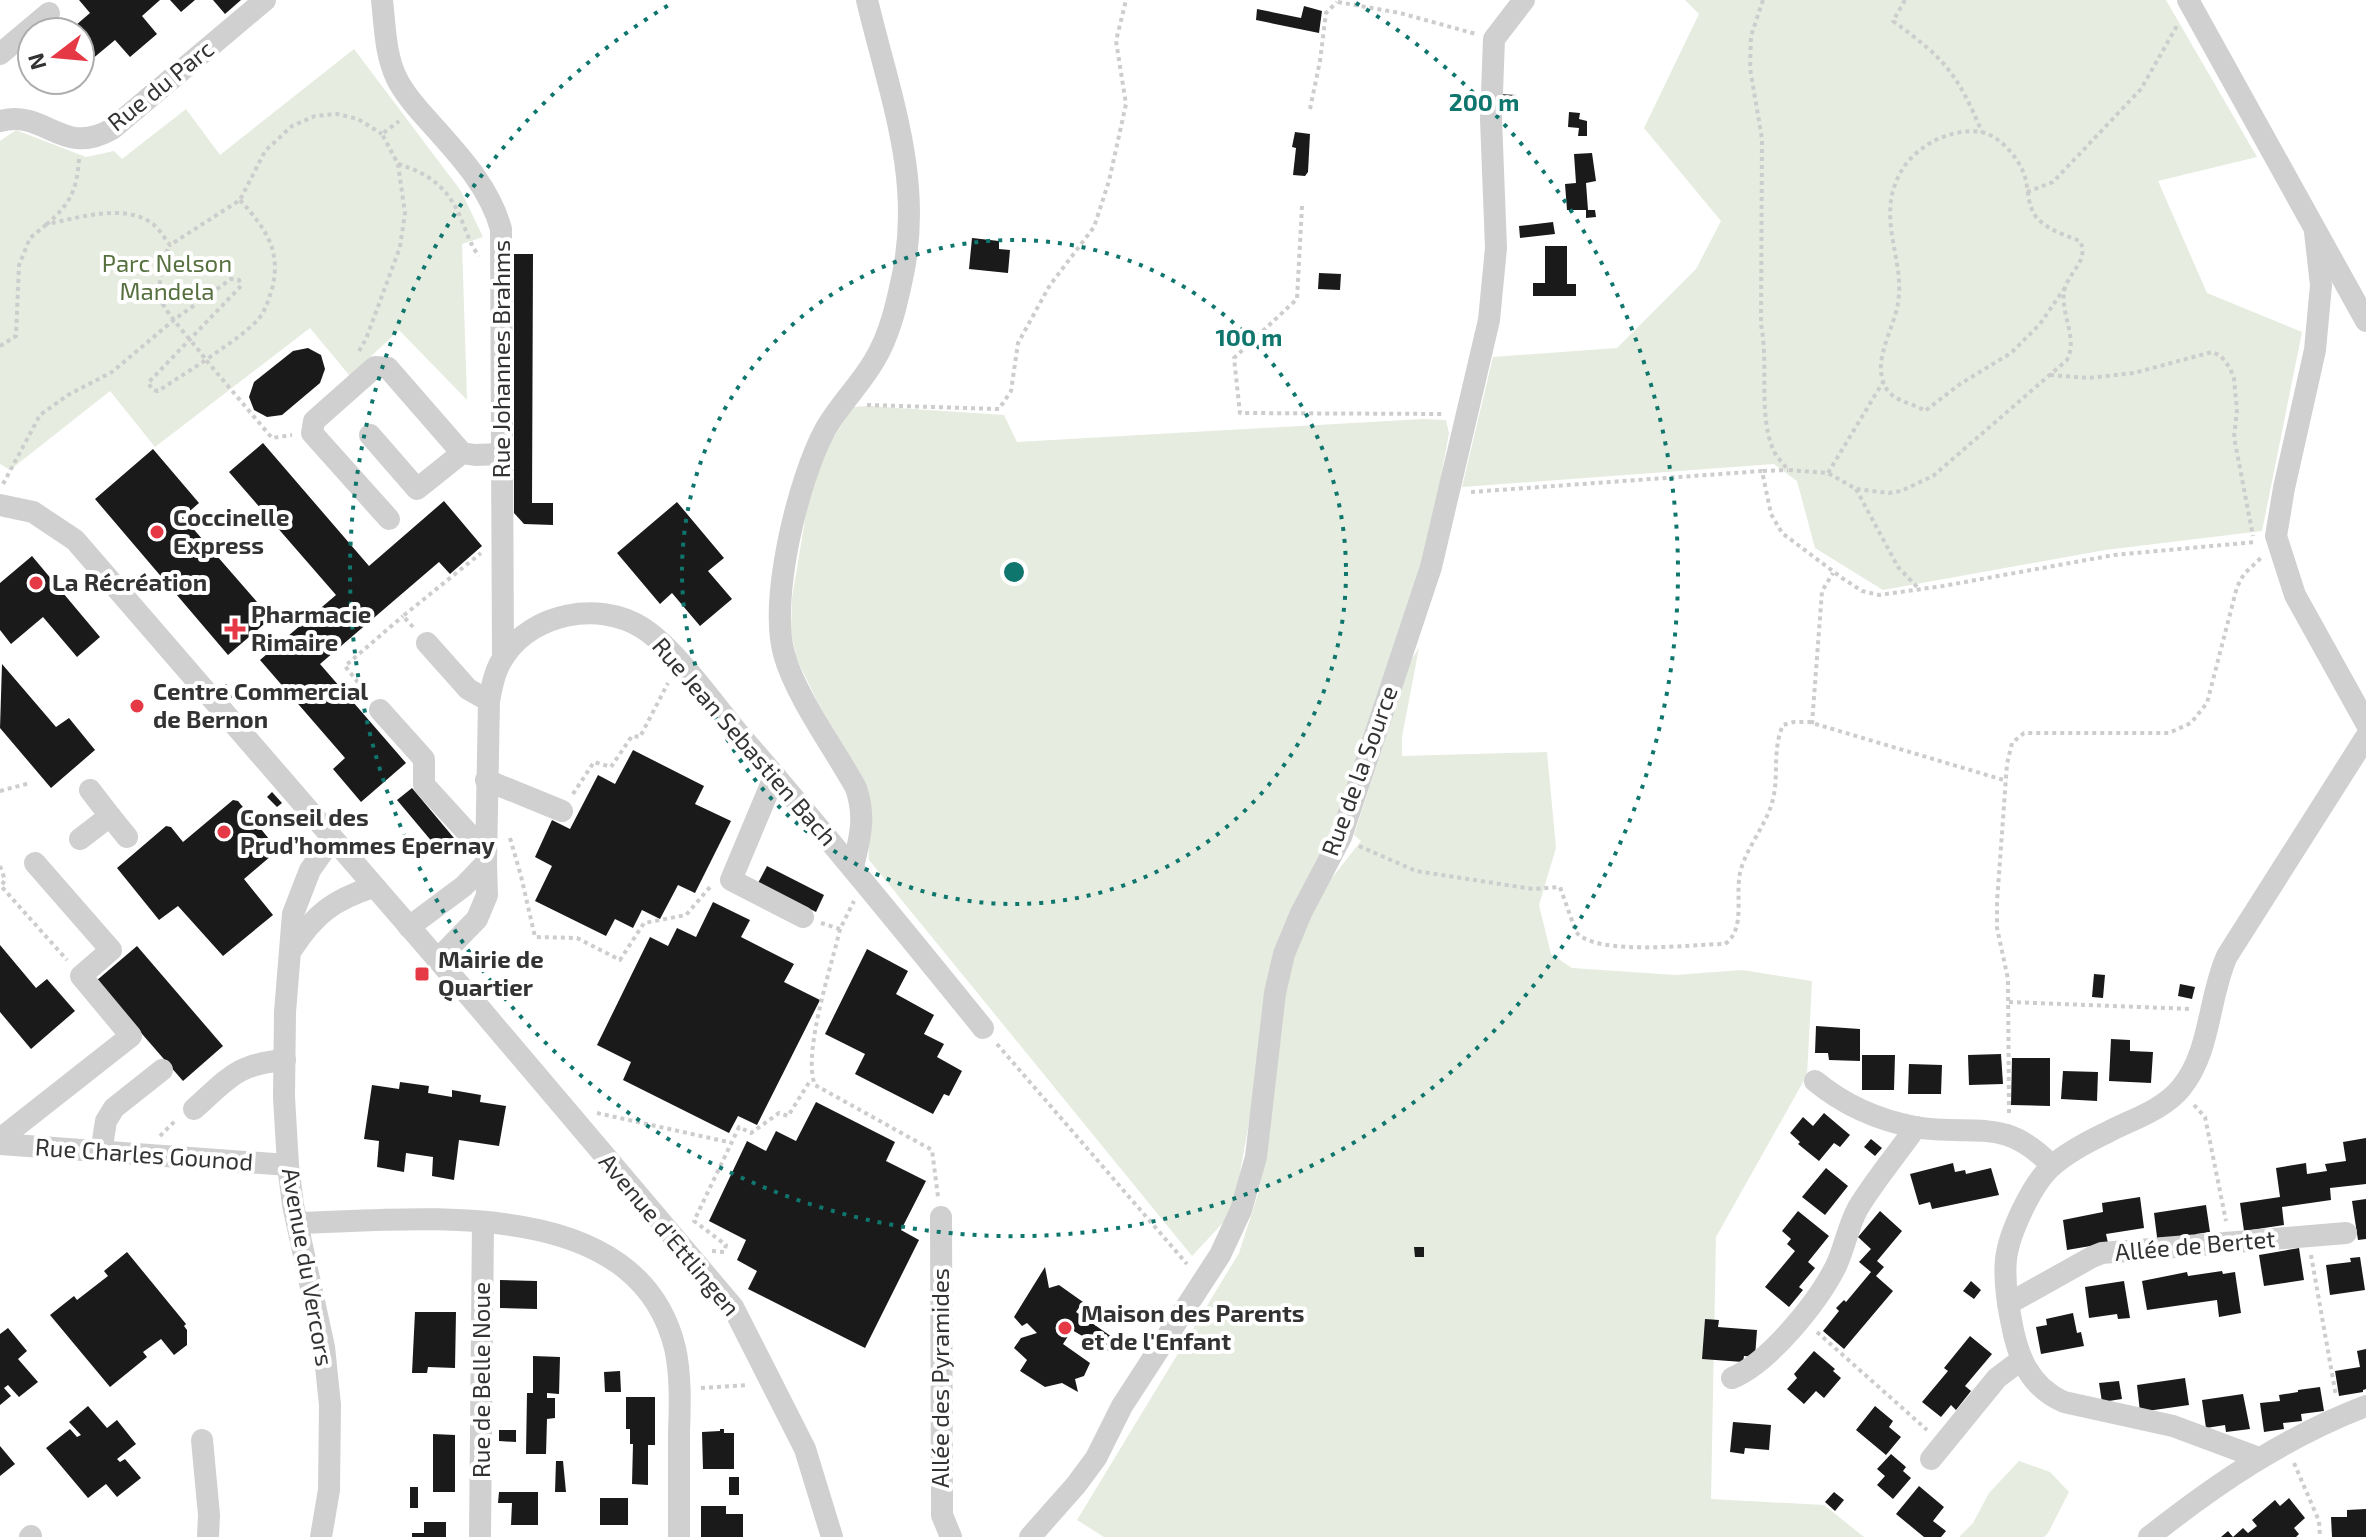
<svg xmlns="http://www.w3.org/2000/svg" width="2366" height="1537" font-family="'Exo 2',sans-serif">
  <rect width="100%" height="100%" fill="#fff"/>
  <g fill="#e6ecdf">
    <path d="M1685 0H2166L2257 157 2158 181 2207 293 2302 332 2262 531 2105 550 1883 590 1815 548 1797 481 1774 464 1462 487 1493 357 1617 348 1696 269 1721 221 1644 128 1699 14Z"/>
    <path d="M354 49 461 191 483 237 462 244 467 400 399 330 350 376 310 328 155 447 110 391 10 470 0 464V141L16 130 86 157 114 151 122 159 186 109 220 155Z"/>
    <path d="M868 406 1004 415 1017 442 1423 419 1446 420 1449 433 1425 567 1345 811 1320 860 1251 1111 1233 1212 1192 1256 869 860 866 787 817 701 796 657 791 631 792 598 810 490 823 454 853 407Z"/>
    <path d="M1419 648 1402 737V756L1547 752 1556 848 1539 905 1551 954 1572 968 1675 975 1742 970 1812 981 1807 1075 1716 1237 1711 1499 1824 1505 1864 1537H1104L1077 1520 1239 1253 1258 1194 1269 1139 1282 1002 1292 959 1320 893 1361 841 1354 835 1410 662Z"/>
    <path d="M2019 1461 2050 1472 2069 1492 2048 1533 2044 1537H1959L1973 1523 1989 1493Z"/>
  </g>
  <g fill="#1a1a1a">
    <path d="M79 0H160L142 16 157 34 130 57 115 40 91 60 80 48V32H68L90 13Z"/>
    <path d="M170 0H195L181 12Z"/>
    <path d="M213 0H241L225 14Z"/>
    <path d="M1304 6 1322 11 1319 33 1256 20 1257 9 1301 18Z"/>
    <path d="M1499 94 1516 95 1515 103 1498 102Z"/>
    <path d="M1569 112 1580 113 1579 119 1587 121V136H1578L1579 128 1568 127Z"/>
    <path d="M1295 132 1310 134 1308 172 1305 176 1293 175 1296 148 1292 147Z"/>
    <path d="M1592 153 1596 181 1586 183 1588 210H1595L1596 217 1586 218V210H1567L1565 184 1576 183 1574 154Z"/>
    <path d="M1553 222 1555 234 1520 238 1519 226Z"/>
    <path d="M972 238 999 241V249L1010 250 1008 273 969 269Z"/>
    <path d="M1545 246H1567V284H1576V296H1533V283H1545Z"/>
    <path d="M514 254H533L532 503H553V525L524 524 514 513Z"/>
    <path d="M1319 273 1341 274 1340 290 1318 289Z"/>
    <path d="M308 348 321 355 325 369 320 383 282 415 267 417 254 410 249 397 254 382 293 351Z"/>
    <path d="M263 443 369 566 444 501 482 546 450 574 439 562 320 664 406 763 361 802 333 769 345 758 260 660 336 595 229 472Z"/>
    <path d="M153 449 199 503 183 517 271 618 228 655 95 499Z"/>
    <path d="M677 502 724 558 708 571 732 599 700 626 672 593 660 604 617 553Z"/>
    <path d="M32 556 100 637 77 657 43 617 11 644 0 630V583Z"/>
    <path d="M2 664 56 727 69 718 95 750 51 788 0 728Z"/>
    <path d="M226 684 236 695 230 699 221 688Z"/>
    <path d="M633 750 704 786 695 804 731 821 695 893 678 885 660 919 642 910 633 928 615 919 606 936 535 901 552 866 535 857 552 820 570 829 598 775 615 784Z"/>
    <path d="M412 788 459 844 444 856 397 800Z"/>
    <path d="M272 792 282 803 277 807 267 797Z"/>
    <path d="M233 800 238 801 278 850 244 879 273 915 223 956 178 906 159 920 117 868 166 826 171 827 183 842Z"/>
    <path d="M767 866 824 895 816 912 758 883Z"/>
    <path d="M713 902 750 920 741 937 794 964 784 982 820 1000 757 1125 738 1116 729 1133 623 1080 631 1062 597 1045 650 937 668 946 677 928 696 937Z"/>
    <path d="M0 945 36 988 47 979 75 1011 31 1049 0 1012Z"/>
    <path d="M137 946 223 1046 183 1081 96 981Z"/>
    <path d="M867 949 908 971 896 994 934 1015 924 1034 944 1044 937 1057 962 1071 949 1096 944 1094 933 1114 855 1074 865 1054 825 1034Z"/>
    <path d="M2094 974 2105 975 2103 998 2092 997Z"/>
    <path d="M2180 984 2195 987 2192 999 2178 996Z"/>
    <path d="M1816 1026 1860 1029V1061L1829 1060 1828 1053H1815Z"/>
    <path d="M2111 1039 2130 1040V1051L2153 1052 2151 1083 2109 1081Z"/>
    <path d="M2001 1054 2003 1084 1969 1085 1968 1055Z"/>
    <path d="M1862 1055H1895L1894 1090H1862Z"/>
    <path d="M2012 1058H2050V1106L2011 1105Z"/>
    <path d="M1909 1064 1942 1065 1941 1094H1908Z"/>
    <path d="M2063 1071 2098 1072 2097 1101 2061 1099Z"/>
    <path d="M400 1082 429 1086 428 1093 452 1097V1090L481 1095 480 1102 506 1106 499 1146 459 1140 454 1180 432 1176 433 1157 406 1153 404 1172 377 1167 379 1141 364 1139 372 1085 399 1089Z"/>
    <path d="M816 1102 895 1142 886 1161 926 1181 901 1230 919 1240 865 1348 748 1289 757 1271 737 1260 746 1240 709 1221 747 1141 766 1151 776 1131 796 1141Z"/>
    <path d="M1824 1113 1850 1135 1840 1147 1834 1143 1819 1161 1798 1144 1800 1142 1790 1133 1803 1117 1813 1126Z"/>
    <path d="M2366 1138V1184L2330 1188 2331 1200 2282 1207 2284 1225 2244 1231 2240 1203 2280 1197 2276 1168 2306 1163 2307 1174 2327 1171 2325 1164 2346 1161 2343 1142Z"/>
    <path d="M1871 1139 1882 1148 1875 1156 1864 1147Z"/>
    <path d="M1953 1163 1955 1172 1965 1170 1966 1174 1991 1168 1999 1195 1932 1209 1930 1202 1919 1205 1910 1174Z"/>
    <path d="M1826 1168 1848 1186 1825 1215 1802 1197Z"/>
    <path d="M2140 1197 2144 1228 2106 1234 2108 1243 2067 1250 2063 1220 2103 1212 2102 1203Z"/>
    <path d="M2366 1199V1239L2358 1240 2352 1201Z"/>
    <path d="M2206 1205 2210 1232 2196 1234 2197 1240 2158 1245 2154 1213Z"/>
    <path d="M1798 1211 1829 1236 1808 1262 1815 1268 1799 1287 1803 1290 1789 1307 1765 1287 1795 1251 1787 1244 1791 1239 1782 1231Z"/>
    <path d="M1880 1211 1902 1231 1877 1261 1884 1267 1876 1276 1893 1291 1844 1349 1823 1331 1839 1311 1836 1308 1844 1300 1846 1302 1871 1272 1859 1262 1871 1249 1858 1237Z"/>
    <path d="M1414 1247H1424V1257H1415Z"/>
    <path d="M2299 1248 2304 1280 2264 1286 2259 1255Z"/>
    <path d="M127 1252 186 1324 184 1326 187 1330V1345L174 1355 161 1339 143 1352 147 1357 110 1387 50 1315 74 1296 77 1300 108 1276 104 1271Z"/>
    <path d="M2360 1257 2365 1290 2330 1295 2326 1265 2351 1262 2350 1258Z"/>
    <path d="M1045 1267 1049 1288 1059 1285 1083 1302 1076 1312 1115 1339 1108 1351 1072 1330 1063 1344 1090 1363 1084 1376 1075 1379 1078 1392 1062 1383 1045 1387 1020 1371 1027 1360 1014 1348 1021 1338 1037 1333 1027 1323 1022 1326 1014 1317Z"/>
    <path d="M2222 1271 2223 1274 2235 1272 2241 1313 2219 1317 2217 1300 2147 1310 2142 1281 2187 1272 2188 1276Z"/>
    <path d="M500 1280 537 1281V1309L500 1308Z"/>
    <path d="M1971 1281 1981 1290 1974 1299 1963 1291Z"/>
    <path d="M2124 1281 2130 1318 2118 1319 2117 1314 2089 1318 2085 1287Z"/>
    <path d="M415 1312H456L455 1368 428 1367 427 1373H412Z"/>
    <path d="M2073 1313 2077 1333 2081 1332 2084 1346 2041 1354 2036 1327 2047 1325 2046 1319Z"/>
    <path d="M1705 1319 1719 1320 1718 1327 1757 1330 1755 1357 1744 1356 1743 1362 1702 1359Z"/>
    <path d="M8 1328 27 1351 18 1359 38 1382 19 1397 8 1385 4 1388 11 1396 0 1405V1334Z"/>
    <path d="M1970 1336 1992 1354 1965 1386 1971 1391 1956 1410 1951 1405 1941 1417 1922 1402 1948 1371 1944 1368Z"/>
    <path d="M2366 1349V1389L2363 1390V1392L2339 1396 2335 1371 2360 1367 2357 1351Z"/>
    <path d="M1814 1351 1835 1369 1833 1371 1841 1378 1824 1398 1816 1391 1804 1404 1787 1389 1797 1378 1794 1374Z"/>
    <path d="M533 1356 560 1357 559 1394 547 1393V1398H555V1418L547 1419 546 1454H526L527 1393H533Z"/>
    <path d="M620 1371 621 1392H605L604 1372Z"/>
    <path d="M2185 1378 2189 1405 2140 1412 2137 1385Z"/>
    <path d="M2119 1381 2122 1399 2102 1402 2099 1383Z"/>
    <path d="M2320 1387 2324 1411 2301 1414 2302 1421 2283 1423 2284 1429 2264 1432 2260 1403 2280 1401 2279 1395 2298 1392V1390Z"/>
    <path d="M2243 1394 2250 1429 2226 1432 2225 1425 2206 1428 2202 1400Z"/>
    <path d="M626 1397H655V1445H648V1485L632 1484 633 1444H630V1429H626Z"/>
    <path d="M88 1406 107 1428 117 1420 136 1444 117 1459 120 1462 125 1459 141 1478 117 1497 106 1484 88 1498 46 1448 70 1429 77 1437 81 1435 69 1422Z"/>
    <path d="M1875 1406 1893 1421 1889 1427 1901 1437 1886 1455 1856 1430Z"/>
    <path d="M1733 1422 1771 1425 1769 1450 1745 1448 1744 1454 1730 1452Z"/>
    <path d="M720 1429H724V1433H734V1469H703L702 1432 720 1431Z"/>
    <path d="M499 1430H516V1442L499 1441Z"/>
    <path d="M433 1434 455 1435V1492H433Z"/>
    <path d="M0 1446 15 1464 0 1476Z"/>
    <path d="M1891 1454 1906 1467 1903 1471 1911 1478 1893 1499 1877 1485 1885 1476 1877 1469Z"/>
    <path d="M556 1461H563L566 1492H555Z"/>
    <rect x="729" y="1477" width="10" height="18"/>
    <path d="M1919 1486 1944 1507 1933 1521 1946 1531 1941 1537H1924L1896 1514Z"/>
    <rect x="410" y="1487" width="8" height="21"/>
    <path d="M499 1492H538V1525H511L512 1503H498Z"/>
    <path d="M1834 1492 1844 1500 1835 1511 1825 1502Z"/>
    <rect x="600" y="1498" width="28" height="27"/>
    <path d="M2289 1498 2305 1518 2294 1528 2299 1534 2296 1537H2221L2228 1531 2233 1537 2243 1528 2248 1533 2257 1526 2252 1520 2275 1500 2280 1506Z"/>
    <path d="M701 1506H726V1514H743V1537H701Z"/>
    <path d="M2366 1509V1537H2332L2331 1517H2347V1510Z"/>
    <path d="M424 1522H446V1537H412V1533H424Z"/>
  </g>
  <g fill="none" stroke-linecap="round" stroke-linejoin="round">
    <g stroke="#cdcdcd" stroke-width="4" stroke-dasharray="4 4" stroke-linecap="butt">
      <path d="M1763 0 1751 36 1750 68 1762 139 1761 325C1769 363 1758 415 1773 449 1776 457 1783 463 1788 470L1828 473 1856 489 1889 493 1901 491 1933 476 2067 360C2078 339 2061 315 2064 292 2067 273 2090 261 2080 241 2065 235 2048 230 2037 218 2027 206 2029 191 2025 177 2020 160 2003 139 1985 133 1969 128 1946 134 1932 142 1915 152 1903 164 1896 182 1879 223 1905 262 1898 303 1894 329 1872 360 1885 386 1892 402 1912 402 1925 411L1960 384 2011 353 2040 324 2064 289"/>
      <path d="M1905 0 1893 21C1945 59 1957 73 1982 132"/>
      <path d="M1338 2 1400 13 1476 34"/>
      <path d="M1310 109 1320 61 1326 13 1337 2"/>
      <path d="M79 159C77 190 70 204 47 224 78 218 127 202 154 225 160 230 165 239 170 245L240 200 265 151 292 126 315 116 337 114 358 119 382 134"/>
      <path d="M398 164C431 174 449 189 462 221 467 233 471 246 479 256"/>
      <path d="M2027 192 2053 182 2141 89 2178 24"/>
      <path d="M240 200C265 228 282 250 272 289 269 298 266 309 260 317 246 334 223 347 206 360L272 438 292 435"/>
      <path d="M1302 206 1297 299 1234 358 1240 413 1444 414"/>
      <path d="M0 346 16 336 19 265 30 238 47 224"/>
      <path d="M359 351 366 339 400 247 405 213 398 164 382 134 399 121"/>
      <path d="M2050 375 2088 378 2134 373 2212 352 2221 356 2230 368 2234 379 2237 410 2234 437 2253 536"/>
      <path d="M867 405 999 409 1011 391 1018 343 1050 285 1094 227 1109 181 1126 104 1116 41 1126 0"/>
      <path d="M1763 471 1788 470"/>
      <path d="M1828 473 1883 382"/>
      <path d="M3 484 40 415 68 395 112 372 175 319 231 279 239 280 241 286 148 383 153 390 158 391 206 360C198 348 165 312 162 302 156 288 163 258 170 245"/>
      <path d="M1856 489 1898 567 1920 590"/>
      <path d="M1471 492 1762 471 1771 514 1782 533 1842 578 1862 591 1879 595 1943 586 2114 555 2255 542"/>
      <path d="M413 627 403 616 481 553"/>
      <path d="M368 695 345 666 403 616"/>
      <path d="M1812 724 1822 591 1833 573"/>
      <path d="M0 791 30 783"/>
      <path d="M573 794 594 762 611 767 632 736 640 737 668 683"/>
      <path d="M510 838 521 876 535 937 577 938 620 960 644 923 686 915 710 887"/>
      <path d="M1359 846 1416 871 1533 889 1560 887 1576 932C1598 957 1691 944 1725 944 1746 929 1735 896 1740 873 1746 847 1767 825 1773 799 1779 774 1772 750 1783 725L1794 722H1809L2007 781"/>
      <path d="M0 866 5 880 1 886 67 960"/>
      <path d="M821 923 840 929 854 901"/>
      <path d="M840 929C832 965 802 1053 815 1085L932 1150 938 1197"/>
      <path d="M2009 1002 2192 1009"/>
      <path d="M997 1044 1187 1264"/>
      <path d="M2194 1105 2205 1117 2226 1221"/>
      <path d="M597 1113 728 1142"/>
      <path d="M2009 1113 2008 979 1997 928V902L2007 764 2012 743 2024 733H2169L2191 723 2207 703 2237 587 2244 574 2262 557"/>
      <path d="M160 1136 176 1120"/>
      <path d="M712 1251 724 1252 726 1245 694 1221 739 1127 751 1133 779 1113 788 1116 810 1081"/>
      <path d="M2311 1255 2336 1396"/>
      <path d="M1817 1332 1927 1430"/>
      <path d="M701 1388 748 1385"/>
      <path d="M2294 1463 2319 1521 2320 1537"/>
    </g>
    <g stroke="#d0d0d0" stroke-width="22">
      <path d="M382 0C385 26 385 55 397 79 404 93 415 106 426 118 456 152 489 185 501 229L503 657"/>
      <path d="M2188 0 2366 321"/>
      <path d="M0 54 49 13"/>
      <path d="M0 121C46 109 62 158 112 129L265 0"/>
      <path d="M2315 232 2321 285 2315 350 2284 488 2276 536 2295 595 2366 723"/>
      <path d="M370 435 417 489 462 453"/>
      <path d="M0 505 33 512 75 540 477 1005 733 1307 805 1449 832 1537"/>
      <path d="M389 519 312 433 314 421 375 367 388 368 462 453 475 455 502 454"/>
      <path d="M427 643 468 689 489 701"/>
      <path d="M380 710 424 759V785L486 853"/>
      <path d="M775 775 731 880 803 917"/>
      <path d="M486 780 562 811"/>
      <path d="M110 816 127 837"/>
      <path d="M80 839 110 816 90 790"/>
      <path d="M486 863 489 701C492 685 495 669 505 655 534 613 598 601 641 627 674 647 713 703 739 734 822 830 903 929 983 1028"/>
      <path d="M853 867C860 837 866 818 856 788 834 748 796 697 784 654 769 599 798 480 825 430 839 405 860 385 874 361 890 335 897 303 903 274 923 178 889 93 867 0"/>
      <path d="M409 927 464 886 486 863 487 895 477 919 437 960"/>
      <path d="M292 949C315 914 333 900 373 887"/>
      <path d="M1815 1081C1844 1105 1878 1120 1915 1127 1973 1137 2004 1115 2052 1166"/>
      <path d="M194 1109C229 1078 236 1064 285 1060"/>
      <path d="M0 1139 131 1036 81 976 111 950 35 863"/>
      <path d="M0 1144 288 1165"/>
      <path d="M101 1152 106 1121 114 1108 162 1070"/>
      <path d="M941 1217 942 1500V1515L951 1537"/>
      <path d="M297 1223C418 1220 637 1192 675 1348 681 1375 680 1405 679 1433 679 1468 679 1502 679 1537"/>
      <path d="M2008 1304 2092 1257 2102 1253 2346 1233"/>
      <path d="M1732 1378C1769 1363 1818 1302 1836 1266 1845 1247 1848 1226 1858 1208 1875 1180 1897 1154 1916 1127"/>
      <path d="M202 1440 209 1515 208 1537"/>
      <path d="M2259 1458 2173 1426 2064 1402C2029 1387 2017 1355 2011 1320 2007 1300 2004 1279 2006 1259 2009 1233 2032 1184 2051 1167 2067 1152 2089 1141 2108 1132 2133 1119 2163 1110 2181 1088 2211 1052 2208 998 2227 956L2366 737"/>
      <path d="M1931 1459 1997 1378 2021 1360"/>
      <path d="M30 1537 31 1536"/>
      <path d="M321 1537 329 1490 330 1405 324 1347 293 1205 288 1165 284 1097 285 1012 293 914 310 870 332 839"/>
      <path d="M480 1537 483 1223"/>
      <path d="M1030 1537 1076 1485 1096 1458 1122 1406 1220 1255 1241 1210 1256 1157 1275 993 1284 954 1301 913 1341 837 1431 567 1489 320 1496 248 1491 119 1494 39 1524 0"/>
      <path d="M2149 1537C2216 1484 2285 1437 2366 1406"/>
    </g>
  </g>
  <g fill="none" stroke="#0f766e" stroke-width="4" stroke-dasharray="4 8">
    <circle cx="1014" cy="572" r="332"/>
    <path d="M1356 3A664 664 0 1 1 672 3"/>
  </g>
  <g fill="#e63946" stroke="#fff" stroke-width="3">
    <circle cx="157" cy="532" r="8"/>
    <circle cx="36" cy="583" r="8"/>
    <path d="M231 617h8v8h8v8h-8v8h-8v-8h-8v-8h8z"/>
    <circle cx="137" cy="706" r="8"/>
    <circle cx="224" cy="832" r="8"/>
    <rect x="414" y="966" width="16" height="16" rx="4"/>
    <circle cx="1065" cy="1328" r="8"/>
  </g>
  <g text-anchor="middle" stroke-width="8" stroke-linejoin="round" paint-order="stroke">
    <g font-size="24" fill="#333" stroke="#fff">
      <text transform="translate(161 86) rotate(-39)" y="8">Rue du Parc</text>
      <text transform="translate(502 359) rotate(-90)" y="8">Rue Johannes Brahms</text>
      <text transform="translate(744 742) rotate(49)" y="8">Rue Jean Sebastien Bach</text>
      <text transform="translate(1360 771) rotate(-70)" y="8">Rue de la Source</text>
      <text transform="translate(144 1155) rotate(4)" y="8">Rue Charles Gounod</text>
      <text transform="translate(669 1235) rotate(50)" y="8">Avenue d'Ettlingen</text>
      <text transform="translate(2195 1246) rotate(-5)" y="8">Allée de Bertet</text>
      <text transform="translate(307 1267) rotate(80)" y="8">Avenue du Vercors</text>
      <text transform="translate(941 1378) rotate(-90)" y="8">Allée des Pyramides</text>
      <text transform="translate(482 1380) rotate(-90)" y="8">Rue de Belle Noue</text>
    </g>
    <g font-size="24" fill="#56703f" stroke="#fff">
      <text x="167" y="272">Parc Nelson<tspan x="167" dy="28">Mandela</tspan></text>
    </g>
    <g font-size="24" font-weight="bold" fill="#333" stroke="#fff" text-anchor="start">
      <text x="173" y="526">Coccinelle<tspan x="173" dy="28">Express</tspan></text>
      <text x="52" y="591">La Récréation</text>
      <text x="251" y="623">Pharmacie<tspan x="251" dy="28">Rimaire</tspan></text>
      <text x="153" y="700">Centre Commercial<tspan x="153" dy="28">de Bernon</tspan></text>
      <text x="240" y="826">Conseil des<tspan x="240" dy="28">Prud’hommes Epernay</tspan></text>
      <text x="438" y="968">Mairie de<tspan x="438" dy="28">Quartier</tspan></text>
      <text x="1081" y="1322">Maison des Parents<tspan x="1081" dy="28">et de l'Enfant</tspan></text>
    </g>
  </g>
  <circle cx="1014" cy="572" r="12" fill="#0f766e" stroke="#fff" stroke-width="4"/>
  <g font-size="24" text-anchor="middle" font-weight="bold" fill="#0f766e" stroke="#fff" stroke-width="8" stroke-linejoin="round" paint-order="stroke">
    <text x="1484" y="111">200 m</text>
    <text x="1249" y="346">100 m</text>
  </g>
  <g transform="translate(56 56) rotate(254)"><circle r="38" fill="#ffffff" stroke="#adadad" stroke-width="2"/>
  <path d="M0-6L14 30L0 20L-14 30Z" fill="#e63946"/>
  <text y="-12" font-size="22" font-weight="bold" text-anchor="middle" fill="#333333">N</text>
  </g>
</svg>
